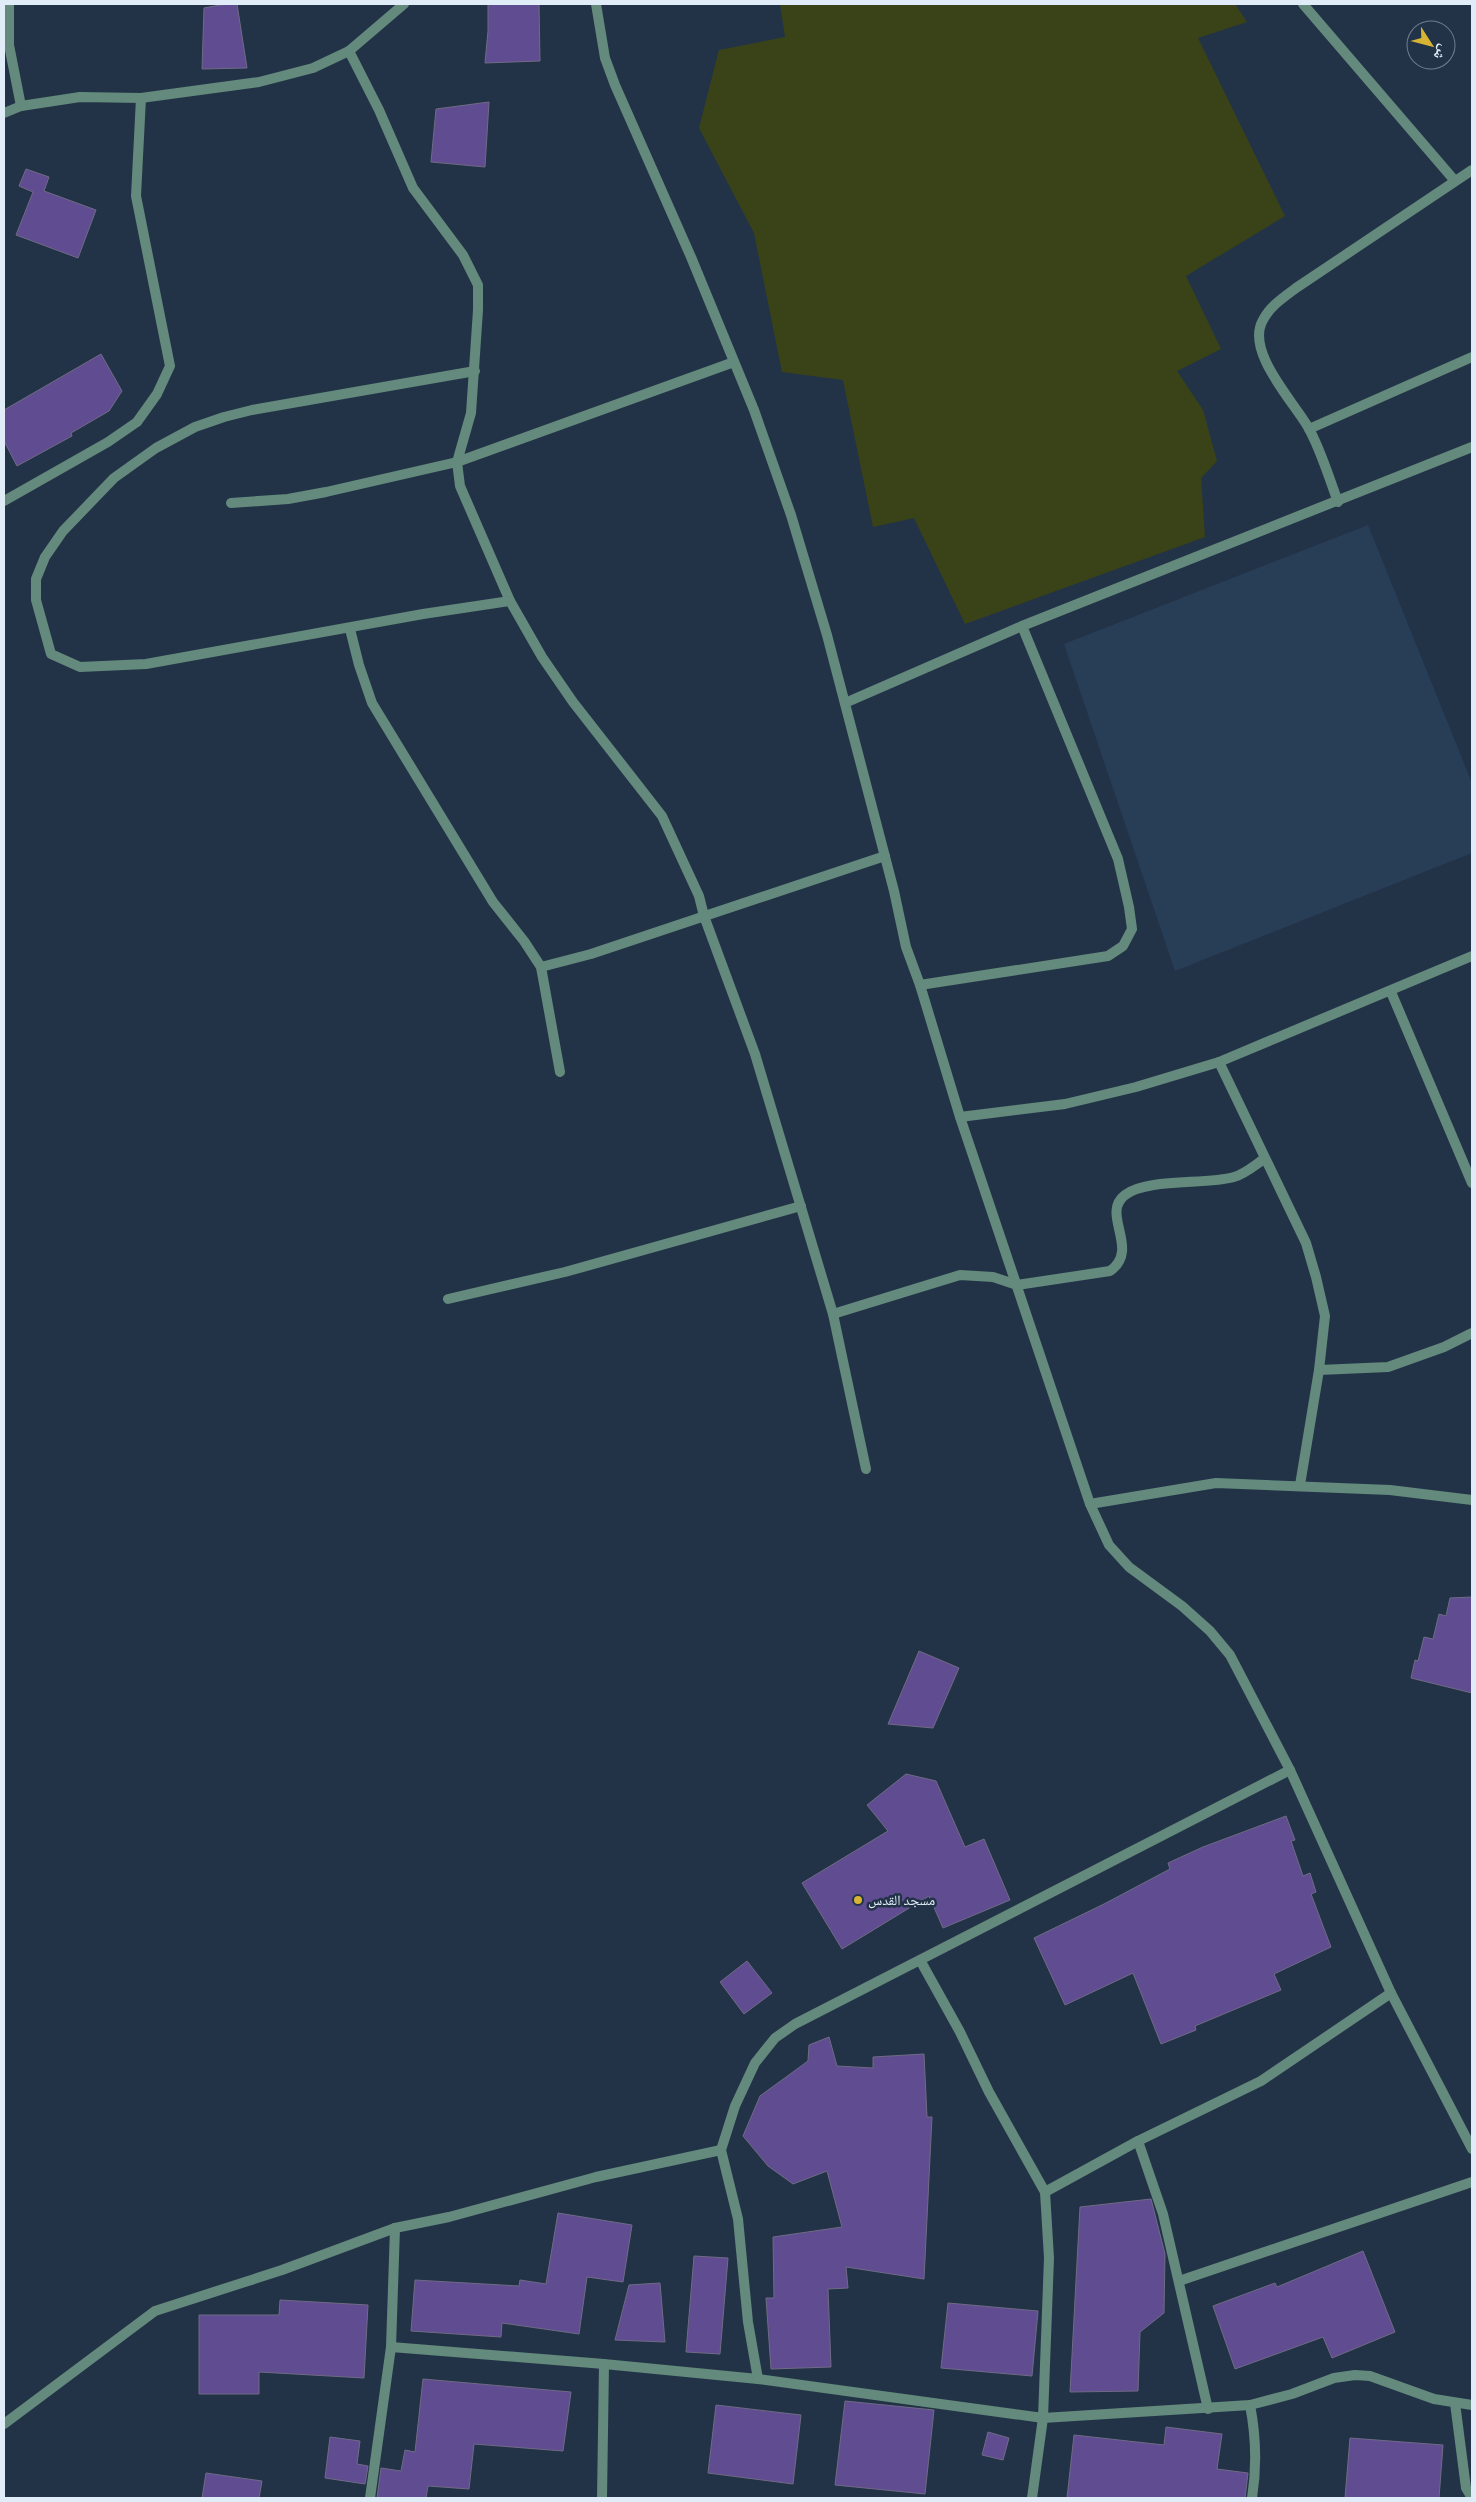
<svg xmlns="http://www.w3.org/2000/svg" width="1476" height="2502" font-family="'PT Sans Narrow','Noto Naskh Arabic',sans-serif">
  <rect width="100%" height="100%" fill="#233347"/>
  <path fill="#283d56" d="M1368 525 1472 783V853L1175 971 1064 644Z"/>
  <path fill="#3a4317" d="M780 4H1235L1247 22 1198 38 1285 216 1186 276 1221 349 1177 371 1203 410 1217 461 1201 478 1205 537 965 624 914 518 873 527 843 380 782 372 754 233 699 128 719 50 785 37Z"/>
  <g fill="#5f4c91" stroke="#706b85">
    <path d="M226 4H237L247 68 202 69 204 8Z"/>
    <path d="M488 4H539L540 61 485 63 488 31Z"/>
    <path d="M489 102 485 167 431 162 436 109Z"/>
    <path d="M26 169 49 177 44 191 96 210 78 258 16 235 33 192 19 186Z"/>
    <path d="M101 354 122 391 109 411 71 433 72 436 17 466 4 441V410Z"/>
    <path d="M1472 1597V1693L1411 1678 1415 1660 1418 1661 1424 1637 1433 1639 1439 1614 1446 1616 1450 1598Z"/>
    <path d="M919 1651 959 1668 933 1728 888 1724Z"/>
    <path d="M906 1774 936 1781 965 1847 984 1839 1010 1900 943 1928 929 1896 842 1949 802 1883 888 1831 867 1805Z"/>
    <path d="M1286 1816 1295 1840 1291 1841 1303 1876 1310 1873 1316 1892 1311 1894 1331 1947 1274 1974 1281 1990 1195 2026 1196 2030 1161 2044 1133 1973 1065 2005 1034 1938 1104 1904 1170 1869 1168 1863 1203 1847Z"/>
    <path d="M747 1961 772 1993 744 2014 720 1982Z"/>
    <path d="M829 2037 837 2066 873 2068V2057L924 2054 927 2117H932L924 2279 846 2267 848 2288 828 2289 831 2367 771 2369 766 2298H774L773 2237 842 2227 827 2171 793 2184 768 2166 743 2136 760 2096 808 2061 809 2045Z"/>
    <path d="M1151 2199 1165 2254 1164 2313 1140 2332 1138 2391 1070 2392 1080 2207Z"/>
    <path d="M558 2213 632 2225 623 2282 587 2277 579 2334 502 2323 501 2337 411 2331 415 2280 519 2286 520 2280 546 2284Z"/>
    <path d="M1363 2251 1395 2332 1332 2358 1323 2337 1235 2369 1213 2306 1275 2283 1277 2287Z"/>
    <path d="M694 2256 728 2258 720 2354 686 2352Z"/>
    <path d="M660 2283 665 2342 615 2340 629 2285Z"/>
    <path d="M280 2300 368 2305 364 2378 259 2372V2394H199V2315H279Z"/>
    <path d="M948 2303 1038 2311 1032 2376 941 2368Z"/>
    <path d="M423 2379 571 2392 563 2451 474 2444 469 2489 428 2486 426 2498H377L381 2468 401 2471 405 2450 415 2452Z"/>
    <path d="M845 2401 934 2410 925 2494 835 2485Z"/>
    <path d="M716 2405 801 2415 793 2484 708 2473Z"/>
    <path d="M1166 2427 1222 2434 1217 2469 1248 2473 1245 2498H1067L1074 2435 1164 2445Z"/>
    <path d="M988 2432 1009 2438 1003 2460 982 2455Z"/>
    <path d="M330 2437 360 2441 357 2464 368 2466 365 2484 325 2478Z"/>
    <path d="M1350 2438 1443 2445 1439 2498H1345Z"/>
    <path d="M206 2473 262 2481 259 2498H202Z"/>
  </g>
  <g fill="none" stroke-linecap="round" stroke-linejoin="round">
    <g stroke="#638a7c" stroke-width="10">
      <path d="M9 4V45L21 106"/>
      <path d="M596 4 605 58 615 85 691 257 754 410 791 515 827 635 894 891 906 947 920 985 960 1117 1090 1504 1109 1545 1129 1567 1182 1606 1210 1631 1230 1655 1290 1770 1391 1993 1472 2149"/>
      <path d="M1303 4 1455 181"/>
      <path d="M349 51 379 110 413 188 463 255 478 285V310L471 413 457 462 460 486 510 601 542 657 573 702 662 816 699 896 704 916 755 1054 833 1314 866 1469"/>
      <path d="M4 113 21 106 80 97 141 98 259 82 313 68 349 51 404 4"/>
      <path d="M475 371 252 410 224 417 195 427 156 448 114 478 63 531 45 557 36 579V600L51 654 80 667 146 664 423 614 510 601"/>
      <path d="M1309 429 1472 357"/>
      <path d="M4 501 108 442 137 422 157 394 170 366 136 196 141 98"/>
      <path d="M1338 502C1329 478 1321 450 1308 427 1293 401 1245 351 1263 320 1270 306 1284 297 1296 288L1472 170"/>
      <path d="M231 503 288 499 326 492 457 462 734 362"/>
      <path d="M350 629 359 665 372 703 493 902 524 941 541 967 560 1072"/>
      <path d="M845 703 1022 626 1472 447"/>
      <path d="M541 967 591 954 885 856"/>
      <path d="M920 985 1108 956 1123 946 1132 929 1129 907 1118 859 1022 626"/>
      <path d="M1391 992 1472 1183"/>
      <path d="M1219 1062 1306 1243 1316 1277 1325 1316 1319 1370 1300 1485"/>
      <path d="M960 1117 1065 1104 1136 1087 1219 1062 1472 956"/>
      <path d="M448 1299 565 1272 801 1206"/>
      <path d="M833 1314 960 1275 993 1277 1017 1285 1110 1271C1141 1249 1100 1214 1125 1195 1147 1178 1206 1185 1234 1177 1245 1174 1255 1165 1264 1159"/>
      <path d="M1319 1370 1388 1367 1444 1347 1472 1333"/>
      <path d="M1090 1504 1216 1483 1390 1490 1472 1500"/>
      <path d="M920 1960 960 2032 989 2092 1045 2192 1049 2258 1043 2418 1032 2498"/>
      <path d="M1138 2141 1163 2214 1208 2409"/>
      <path d="M1045 2192 1138 2141 1261 2081 1391 1993"/>
      <path d="M1179 2281 1472 2182"/>
      <path d="M391 2347 604 2364 758 2379 1043 2418 1250 2405 1292 2394 1334 2378 1355 2375 1370 2376 1434 2399 1472 2405"/>
      <path d="M758 2379 748 2322 738 2219 721 2150 735 2106 755 2063 775 2038 795 2024 1290 1770"/>
      <path d="M1455 2403 1466 2488 1472 2498"/>
      <path d="M1250 2405C1256 2436 1257 2467 1252 2498"/>
      <path d="M4 2424 155 2311 282 2270 395 2228"/>
      <path d="M370 2498 391 2347 395 2228 449 2217 596 2177 721 2150"/>
      <path d="M602 2498 604 2364"/>
    </g>
  </g>
  <circle fill="#d8b434" stroke="#233347" stroke-width="2" cx="858" cy="1900" r="5"/>
  <g text-anchor="middle" stroke-width="5" stroke-linejoin="round" paint-order="stroke">
    <g font-size="14" fill="#e1ecf9" stroke="#233347" text-anchor="start">
      <text x="868" y="1905">مسجد القدس</text>
    </g>
  </g>
  <rect width="1476" height="2502" fill="none" stroke="#e1ecf9" stroke-width="10"/>
  <g transform="translate(1431 45) rotate(126)"><circle r="24" fill="#233347" stroke="#6f7d8e"/>
  <path d="M0-4L9 19L0 12L-9 19Z" fill="#d8b434"/>
  <text y="-8" font-size="14" font-weight="bold" text-anchor="middle" fill="#e1ecf9">ش</text>
  </g>
</svg>
